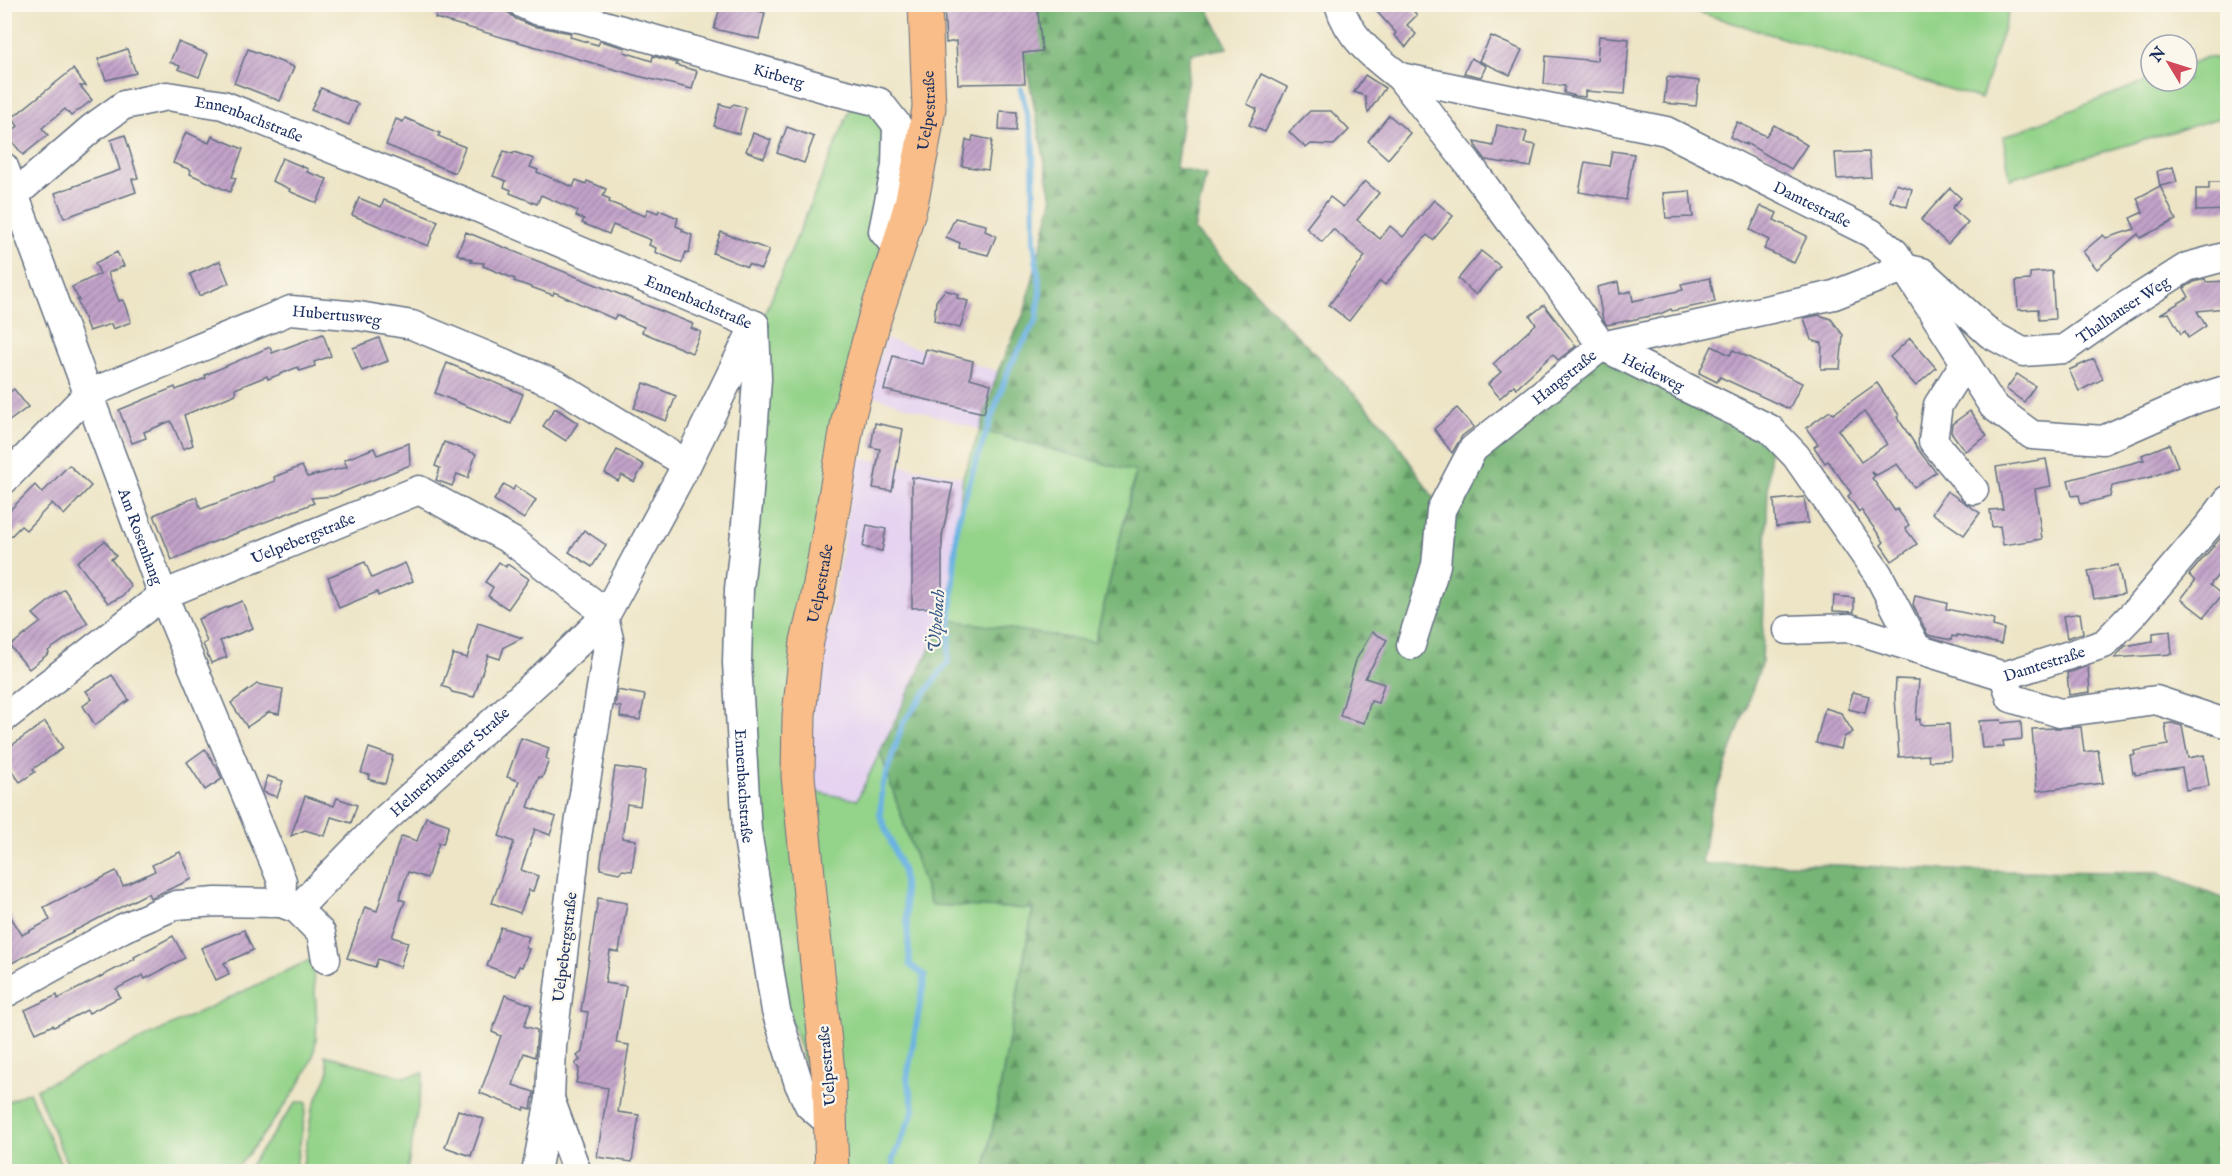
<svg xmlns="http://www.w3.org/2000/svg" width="2232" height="1176" font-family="'IM FELL English',serif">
  <defs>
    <pattern id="forest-firs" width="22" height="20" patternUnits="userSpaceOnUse" patternTransform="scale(1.5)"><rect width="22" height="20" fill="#77b576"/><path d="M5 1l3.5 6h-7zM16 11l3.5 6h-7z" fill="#619464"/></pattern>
    <pattern id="building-hatch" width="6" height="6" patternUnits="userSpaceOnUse" patternTransform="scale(1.5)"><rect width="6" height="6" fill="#c2a2c9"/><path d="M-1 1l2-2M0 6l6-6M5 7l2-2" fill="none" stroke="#9d84a6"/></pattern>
  </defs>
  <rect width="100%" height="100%" fill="#fbf7ec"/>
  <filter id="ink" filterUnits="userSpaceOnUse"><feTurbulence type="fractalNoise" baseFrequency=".0167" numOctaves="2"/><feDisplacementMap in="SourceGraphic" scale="12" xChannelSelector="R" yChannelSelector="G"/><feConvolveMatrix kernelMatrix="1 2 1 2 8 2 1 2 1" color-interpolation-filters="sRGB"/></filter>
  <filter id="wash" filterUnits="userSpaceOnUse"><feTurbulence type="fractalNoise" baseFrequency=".008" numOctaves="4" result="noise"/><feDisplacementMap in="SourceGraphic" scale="24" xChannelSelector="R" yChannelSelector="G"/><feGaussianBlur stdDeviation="1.35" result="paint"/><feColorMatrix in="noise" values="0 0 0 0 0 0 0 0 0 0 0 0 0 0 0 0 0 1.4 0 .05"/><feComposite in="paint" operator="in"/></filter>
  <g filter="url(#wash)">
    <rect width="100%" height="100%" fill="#ede5c6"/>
    <g fill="#e5d3f1">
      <path d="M885 339 998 371 980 430 868 394Z"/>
      <path d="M857 457 963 477 948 609 857 800 811 791 813 697 832 608Z"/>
    </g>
    <g fill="#94d38a" stroke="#588174" stroke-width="1.5">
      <path d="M1675 5H2011L1981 99Z"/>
      <path d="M2207 57 2227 60V118L2223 117 2010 179 2003 137 2151 79V81H2187V65Z"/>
      <path d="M852 105 875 114 888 145 879 265 797 656 821 1071 809 1076 777 976 745 681 761 323Z"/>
      <path d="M980 430 1136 471 1095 643 944 619 948 609 963 477Z"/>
      <path d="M880 752 931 905 1033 908 985 1171H842L811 791 857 800Z"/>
      <path d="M312 959C314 989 320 1022 314 1052 308 1082 255 1144 235 1171H70L36 1089Z"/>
      <path d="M325 1055 403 1077 424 1073 407 1171H302L312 1110 329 1071Z"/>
      <path d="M29 1092 64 1171H5V1103Z"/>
      <path d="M296 1102H307L295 1171H246Z"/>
    </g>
    <path fill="url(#forest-firs)" stroke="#49726a" stroke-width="1.5" d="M1015 5H1206L1228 48 1191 54 1176 168 1206 175 1194 230 1387 428 1441 509 1473 449 1602 346 1770 429 1762 662 1709 813 1702 864H1813L1972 871 2159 872 2227 900V1171H985L1033 909 931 905 880 752 944 619 1095 642 1136 472 980 430 998 371 1025 311 1052 200Z"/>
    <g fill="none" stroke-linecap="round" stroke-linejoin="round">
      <path stroke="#6bb2e2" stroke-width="6" d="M894 1172 893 1159 914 1110 907 1078 925 976 910 965 903 872 880 815 882 787 903 723 948 662 957 524 975 464 1010 366 1037 319 1040 289 1034 241 1033 139 1021 89"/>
    </g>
    <g id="blocks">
      <g fill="url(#building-hatch)" fill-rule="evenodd">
        <path d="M438 4H480L509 13 516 19 533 26 571 33 570 37 598 45 600 41 625 48 624 52 652 61 653 56 677 63 676 65 697 71 692 89 638 76 435 18Z"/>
        <path d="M721 4H735L765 13 759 39 714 29Z"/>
        <path d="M944 4H1037L1042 51 1023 53 1025 83 958 84 956 41 946 43Z"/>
        <path d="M1370 4H1407L1417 15 1407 25 1416 34 1406 47 1394 35 1396 33Z"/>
        <path d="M1491 36 1522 50 1510 75 1479 61Z"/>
        <path d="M1599 36 1629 39 1625 94 1585 91V97L1576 96 1564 93 1565 86 1544 84 1546 56 1597 61Z"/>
        <path d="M178 42 208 54 199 77 178 69 180 66 170 62Z"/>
        <path d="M127 49 136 73 106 80 98 59Z"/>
        <path d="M248 49 294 67 280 101 234 83Z"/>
        <path d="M1471 58 1486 66 1481 77 1464 73Z"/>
        <path d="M73 69 86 86H80L92 100 71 116 65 109 42 128 48 135 23 155 7 135 18 126 12 118Z"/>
        <path d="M1261 74 1287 87 1265 132 1249 125 1257 109 1247 104Z"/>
        <path d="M1365 75 1385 88 1368 113 1365 96 1354 92Z"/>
        <path d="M1667 77 1699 81 1696 106 1664 103Z"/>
        <path d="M321 88 358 104 349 125 311 110Z"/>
        <path d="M720 104 730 107 734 104 746 108 739 134 714 126Z"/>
        <path d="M1000 111 1017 112 1016 131 999 130Z"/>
        <path d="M1310 111H1331L1349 130 1334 145 1311 144 1306 148 1289 132Z"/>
        <path d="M1389 115 1410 133 1388 159 1368 141Z"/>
        <path d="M405 118 440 133 438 136 465 147 455 173 386 145 396 119 403 122Z"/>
        <path d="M1737 122 1766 136 1774 125 1807 145 1791 169 1746 143V145L1730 137Z"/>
        <path d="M1497 125 1527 132 1524 143 1536 145 1531 167 1486 160 1477 148 1475 142 1493 146Z"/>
        <path d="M787 127 814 137 804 163 777 153Z"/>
        <path d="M186 132 209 143 212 136 243 149 232 177 236 178 230 192 190 174 191 170 173 163Z"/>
        <path d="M753 133 771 140 764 158 746 151Z"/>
        <path d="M125 135 138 178 132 179 136 192 64 218 55 193 120 170 111 140Z"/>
        <path d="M973 136 992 140 988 170 962 166 966 140 972 141Z"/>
        <path d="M504 151 513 154 514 152 534 159 530 167 538 170 537 172 573 187 576 180 586 184 587 181 606 189 603 196 610 199 609 202 645 216 648 209 658 213 659 210 678 218 676 226 683 229 682 231 692 235 689 253 686 252 682 263 655 252 656 248 649 245 651 240 613 225 609 234 582 223 584 219 576 216 578 211 541 195 537 204 510 193 511 190 504 187 506 181 493 176Z"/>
        <path d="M1612 151 1634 154 1626 200 1579 192 1585 162 1609 166Z"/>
        <path d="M1869 152 1871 177 1837 179 1835 153Z"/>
        <path d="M282 158 308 169 307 172 327 179 317 203 289 191 290 189 272 181Z"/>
        <path d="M2173 167 2177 182 2160 186 2157 171Z"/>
        <path d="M1365 181 1379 193 1357 220 1380 239 1390 226 1403 237 1434 200 1453 216 1433 240 1427 235 1385 285 1380 281 1349 321 1329 305 1365 256 1333 229 1322 242 1306 228 1330 197 1343 207Z"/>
        <path d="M2209 182H2228V210L2196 211V189H2209Z"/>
        <path d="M1896 184 1912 189 1907 207 1890 201Z"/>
        <path d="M2160 186 2176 220 2140 238 2138 234 2097 269 2083 252 2103 235 2106 238 2135 229 2130 218 2143 212 2137 198Z"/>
        <path d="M1950 188 1961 198 1952 208 1968 222 1948 244 1921 220Z"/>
        <path d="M1690 191 1693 217 1666 218 1663 193Z"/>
        <path d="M359 198 381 207 384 200 438 221 428 246 352 215Z"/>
        <path d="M1761 206 1777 213 1774 220 1807 236 1794 263 1764 249 1769 240 1750 230Z"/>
        <path d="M955 218 986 225 985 231 996 236 988 255 959 248 960 243 946 237Z"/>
        <path d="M466 232 693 324 691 328 701 332 692 353 642 332 644 327 616 315 614 319 554 292 553 295 514 281 515 279 483 266 484 263 471 262 472 260 457 254Z"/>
        <path d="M721 232 769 250 761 269 748 264 747 267 713 253Z"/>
        <path d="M1481 251 1500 266 1476 295 1458 279Z"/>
        <path d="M117 252 124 266 108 273 119 301 123 300 131 322 113 329 111 324 89 331 77 300H79L72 287 100 274 95 263Z"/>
        <path d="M220 261 229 283 199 296 190 274Z"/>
        <path d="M2052 271 2055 319 2039 320 2038 309 2018 310 2016 281 2030 280V273Z"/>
        <path d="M1710 278 1715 302 1672 311 1671 309 1660 314 1607 325 1603 320 1597 287 1618 282 1620 294 1631 291 1633 301 1683 290 1681 284Z"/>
        <path d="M2205 279 2206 282 2228 281V304H2225V308L2197 311 2206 326 2188 338 2185 331 2181 334 2169 313 2160 314 2189 297 2184 288 2194 282Z"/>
        <path d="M945 290 958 294 957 298 968 301 960 328 934 321 936 301Z"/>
        <path d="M1544 305 1576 346 1558 360 1553 354 1516 388 1514 385 1500 398 1488 384 1501 372 1493 364 1536 324 1530 316Z"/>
        <path d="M1819 315 1831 319 1843 335 1840 369H1821L1822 343 1811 340 1804 318Z"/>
        <path d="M323 334 331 356 314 362 315 366 300 371 298 367 268 379 267 376 235 389 236 394 184 415 193 445 183 449 171 421 144 432 146 438 132 443 119 410 175 387 176 390 206 378 205 375 270 347 272 353Z"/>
        <path d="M379 338 388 361 362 371 353 348Z"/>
        <path d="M1910 338 1936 368 1916 386 1890 357Z"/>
        <path d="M1712 346 1730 355 1733 350 1802 383 1789 409 1720 377 1717 382 1699 373Z"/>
        <path d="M926 349 973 361 970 378 991 384 984 413 884 390 893 356 922 364Z"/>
        <path d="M2094 359 2103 379 2079 391 2069 370Z"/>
        <path d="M447 363 523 394 511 424 435 393Z"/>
        <path d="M2017 374 2035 386 2024 402 2006 389Z"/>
        <path d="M644 383 676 396 666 421 634 408Z"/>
        <path d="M1877 383 1899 415 1897 417 1920 452 1936 472 1914 487 1897 464 1877 475 1871 472 1875 476 1872 478 1895 511 1897 509 1909 525 1905 528 1917 544 1892 561 1881 545 1884 542 1861 510 1859 512 1848 496 1851 493 1828 461 1825 463 1814 447 1818 444 1806 428 1830 411 1833 414ZM1864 412 1887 444 1861 462 1838 430Z"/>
        <path d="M14 389 28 407 4 425V397Z"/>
        <path d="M555 408 578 423 566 441 543 426Z"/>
        <path d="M1457 408 1474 427 1462 436 1452 453 1434 429Z"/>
        <path d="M1970 411 1987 436 1965 451 1951 432 1952 424Z"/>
        <path d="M875 423 903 429 892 491 873 488 880 449 871 447Z"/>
        <path d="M444 442 476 454 468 478 457 474 452 486 436 480 440 468 435 466Z"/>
        <path d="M409 443 410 465 333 496 311 498 314 503 206 545 172 560 154 515 196 497 201 509 275 481 274 477 302 466 307 477 347 467 344 460 374 448 377 455Z"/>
        <path d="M2169 444 2178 466 2151 477 2112 486 2110 497 2081 504 2079 495 2072 496 2068 480 2144 460 2142 455Z"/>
        <path d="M617 450 644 465 634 482 622 475 618 481 605 473Z"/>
        <path d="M2046 459 2051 486 2035 489 2042 539 2003 545 2000 526 1992 527 1990 510 2003 509 1996 467Z"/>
        <path d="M69 465 91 486 64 515 52 503 26 530 21 526 4 543V516L35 485 42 493Z"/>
        <path d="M912 477 953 484 942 536V607L912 608Z"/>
        <path d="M504 484 513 490 515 486 536 500 524 519 494 500Z"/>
        <path d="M1947 491 1980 513 1964 535 1932 513Z"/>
        <path d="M1804 497 1808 523 1776 527 1774 500Z"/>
        <path d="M867 525 886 529 882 551 863 547Z"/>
        <path d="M2228 529V563L2210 585 2222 595 2204 617 2181 599 2195 581 2189 575Z"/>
        <path d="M584 530 606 545 592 567 569 552Z"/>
        <path d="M105 541 116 556 111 559 131 586 123 596 108 603 77 562Z"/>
        <path d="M365 562 372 578 405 563 413 581 378 596 377 592 339 608 328 577Z"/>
        <path d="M499 562 506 567 507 564 529 579 508 609 488 596 493 587 485 582Z"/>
        <path d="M2118 565 2124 594 2094 599 2088 571Z"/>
        <path d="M64 589 88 623 48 651 49 653 29 669 10 646 41 622 33 614Z"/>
        <path d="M1834 596 1854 598V612L1833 611Z"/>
        <path d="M1915 596 1947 603 1946 609 1994 619 1993 626 2004 629 2001 644 1957 635V637L1952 636 1951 640 1928 635 1913 605Z"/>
        <path d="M242 601 253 628 220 641 227 657 211 663 203 644 207 642 198 619Z"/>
        <path d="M2080 613 2083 633 2067 638 2063 616Z"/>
        <path d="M478 623 522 638 504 647 500 659 488 655 474 697 452 692 450 689 442 686 453 654 467 658Z"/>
        <path d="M2170 631 2172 654 2115 658 2125 646 2153 641V633Z"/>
        <path d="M1372 632 1387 640 1365 678 1384 684 1378 703 1371 701 1364 723 1340 716 1356 660Z"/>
        <path d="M2088 666 2090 692 2069 695 2067 673Z"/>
        <path d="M112 675 129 700 95 725 83 706 92 699 86 691Z"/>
        <path d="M1896 679 1919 680 1916 720 1920 719V725L1949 724 1951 760 1929 761 1928 755 1899 757 1895 697Z"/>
        <path d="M257 684 283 689 279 714 269 712 247 727 231 703Z"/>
        <path d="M617 690 645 695 640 720 620 717 621 707 615 706Z"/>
        <path d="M1853 692 1869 696 1865 713 1848 709Z"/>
        <path d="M1825 708 1841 713 1853 732 1844 737 1841 749 1816 743Z"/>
        <path d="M2001 720 2002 723 2021 721 2022 739 2003 741 2004 747 1982 748 1979 721Z"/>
        <path d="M45 722 63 748 33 769 35 772 20 782 9 767 11 766 4 757V751Z"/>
        <path d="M2172 723 2182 726 2188 758 2204 755 2209 786 2186 790 2182 768 2135 775V772L2133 773 2130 755H2135L2134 751 2168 745 2165 724Z"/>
        <path d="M2081 727 2084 752 2098 750 2103 783 2037 791 2032 729Z"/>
        <path d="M521 738 549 748 546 758 549 760 542 778 539 777 528 807 556 817 550 835 535 829 521 870 538 876 533 891 529 890 520 913 492 903 514 842 499 836 519 781 507 777Z"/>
        <path d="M369 748 393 756 385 784 368 779 370 775 361 773Z"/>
        <path d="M205 749 216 766 222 779 205 790 187 762Z"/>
        <path d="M615 767 645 771 640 806 627 804 622 838 636 840 632 871 622 870 619 873 600 869Z"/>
        <path d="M267 776 283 781 277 797 263 792Z"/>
        <path d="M305 796 334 806 337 798 357 805 351 823 331 817 325 836 305 830 291 836Z"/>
        <path d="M426 817 449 825 443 844 439 843 427 878 408 872 399 899 405 901 392 937 408 942 400 967 378 959 375 967 347 958 365 907 377 911 399 841 402 836 417 841Z"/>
        <path d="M180 852 192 879 150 898 148 893 4 967V906L22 935 50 920 44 907 116 871 123 886 155 871 152 865Z"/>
        <path d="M598 898 627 903 619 952 610 951 605 983 626 986 616 1043 629 1045 618 1112 639 1115 632 1162 597 1157 608 1088 576 1083 579 1069 575 1064 580 1060 577 1056 582 1052 588 1012 581 1011Z"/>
        <path d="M501 927 529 937 525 948 529 949 522 967 519 966 515 976 487 966Z"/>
        <path d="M244 930 253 950 224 963 229 974 216 980 201 948Z"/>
        <path d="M173 936 185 958 145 979 143 975 116 989 120 997 89 1013 87 1010 54 1027 53 1025 36 1033 25 1010 57 995 58 999 135 959 134 957Z"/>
        <path d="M505 995 532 1005 524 1026 537 1030 535 1057 524 1053 513 1085 534 1092 531 1109 525 1107 524 1110 480 1093 501 1036 492 1032Z"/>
        <path d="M458 1110 484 1119 471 1156 445 1147Z"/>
      </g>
    </g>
  </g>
  <g filter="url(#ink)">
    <use href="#blocks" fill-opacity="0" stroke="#646f82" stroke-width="1.5"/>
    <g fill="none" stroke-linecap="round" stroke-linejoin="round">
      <defs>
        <g id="minor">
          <path id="s1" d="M523 4 536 10 583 19 838 92 879 102 897 125 896 166 883 231 898 249"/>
          <path id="s2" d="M1339 4C1348 37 1374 57 1400 77L1666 131 1871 233 1895 253 1993 406 2032 435 2103 440 2196 399 2228 389"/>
          <path id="s3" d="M1400 77 1467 162 1510 221 1534 251 1602 346 1770 429 1796 456 1878 574 1917 649"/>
          <path id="s4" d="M4 167 163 595 282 881 281 903"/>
          <path id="s5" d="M4 204 92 128 124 105 167 96 223 105 462 201 755 325"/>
          <path id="s6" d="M1908 269 1922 272 1990 334 2023 352 2064 349 2121 309 2187 267 2228 256"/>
          <path id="s7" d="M755 325 757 379 748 505 739 589 737 663 747 831 776 1011 799 1084 809 1105 831 1124"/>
          <path d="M1964 364 1938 405 1933 441 1974 490"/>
          <path id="s8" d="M4 480 88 394 291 310 359 316 412 325 557 385 687 464"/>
          <path d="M1788 630 1850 628 2004 676"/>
          <path id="s9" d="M1411 645 1436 565 1441 510 1473 449 1602 346 1834 295 1903 268"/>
          <path id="s10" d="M2004 676 2104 644 2135 612 2211 523 2228 500"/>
          <path d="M2004 676 2011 698 2060 713 2156 700 2228 724"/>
          <path id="s11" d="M4 718 163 595 419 490 512 541 592 602 604 618 609 639 577 837 552 1047 550 1099 536 1172"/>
          <path id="s12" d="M297 909 381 823 547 673 604 618 687 464 754 327"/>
          <path d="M4 994 123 928 176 905 216 902 281 903 297 909 321 933 326 959"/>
          <path d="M550 1099 577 1172"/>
        </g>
        <g id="major">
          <path id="s13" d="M832 1172 829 1082 798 776 799 715 807 641 817 601 849 415 875 317 898 249 911 204 922 150 929 108 925 4"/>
        </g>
      </defs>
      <use href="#minor" stroke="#646f82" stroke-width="31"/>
      <use href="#major" stroke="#646f82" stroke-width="35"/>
      <use href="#minor" stroke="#fff" stroke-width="28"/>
      <use href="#major" stroke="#f8bd89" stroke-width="33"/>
    </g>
  </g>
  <g text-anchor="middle" stroke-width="4.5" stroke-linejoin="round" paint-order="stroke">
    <g font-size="16" fill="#1b2f5e" stroke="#fbf7ec">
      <text dy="6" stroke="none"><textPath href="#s1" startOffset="266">Kirberg</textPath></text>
      <text dy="6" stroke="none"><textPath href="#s13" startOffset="1078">Uelpestraße</textPath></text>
      <text dy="6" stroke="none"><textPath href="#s5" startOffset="285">Ennenbachstraße</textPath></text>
      <text dy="6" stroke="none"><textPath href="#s2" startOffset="532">Damtestraße</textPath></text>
      <text dy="6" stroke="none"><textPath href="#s5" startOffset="771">Ennenbachstraße</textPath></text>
      <text dy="6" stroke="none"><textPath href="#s6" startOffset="256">Thalhauser Weg</textPath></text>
      <text dy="6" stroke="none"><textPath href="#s8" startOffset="386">Hubertusweg</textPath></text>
      <text dy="6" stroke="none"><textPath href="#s3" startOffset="394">Heideweg</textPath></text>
      <text dy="6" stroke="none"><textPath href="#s9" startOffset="324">Hangstraße</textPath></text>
      <text dy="6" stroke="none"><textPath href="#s4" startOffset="394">Am Rosenhang</textPath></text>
      <text dy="6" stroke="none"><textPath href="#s11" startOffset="352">Uelpebergstraße</textPath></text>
      <text dy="6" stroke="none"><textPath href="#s13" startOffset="592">Uelpestraße</textPath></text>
      <text dy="6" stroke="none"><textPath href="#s10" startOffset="42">Damtestraße</textPath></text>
      <text dy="6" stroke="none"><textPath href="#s12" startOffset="212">Helmerhausener Straße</textPath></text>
      <text dy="6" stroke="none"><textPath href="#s7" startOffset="462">Ennenbachstraße</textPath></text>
      <text transform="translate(564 947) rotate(-83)" y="6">Uelpebergstraße</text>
      <text transform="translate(826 1066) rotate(-95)" y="6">Uelpestraße</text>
    </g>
    <g font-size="18" font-style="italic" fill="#335686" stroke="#fbf7ec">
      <text transform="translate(936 621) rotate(-86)" y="6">Ülpebach</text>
    </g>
  </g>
  <rect width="2232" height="1176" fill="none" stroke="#fbf7ec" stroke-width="24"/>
  <g transform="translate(2169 63) rotate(308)"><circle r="28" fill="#fbf7ec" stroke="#a1a7b3" stroke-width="1.5"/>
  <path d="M0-4.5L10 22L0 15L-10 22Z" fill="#d1495b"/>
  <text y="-9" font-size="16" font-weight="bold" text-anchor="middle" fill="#1b2f5e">N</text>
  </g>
</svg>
